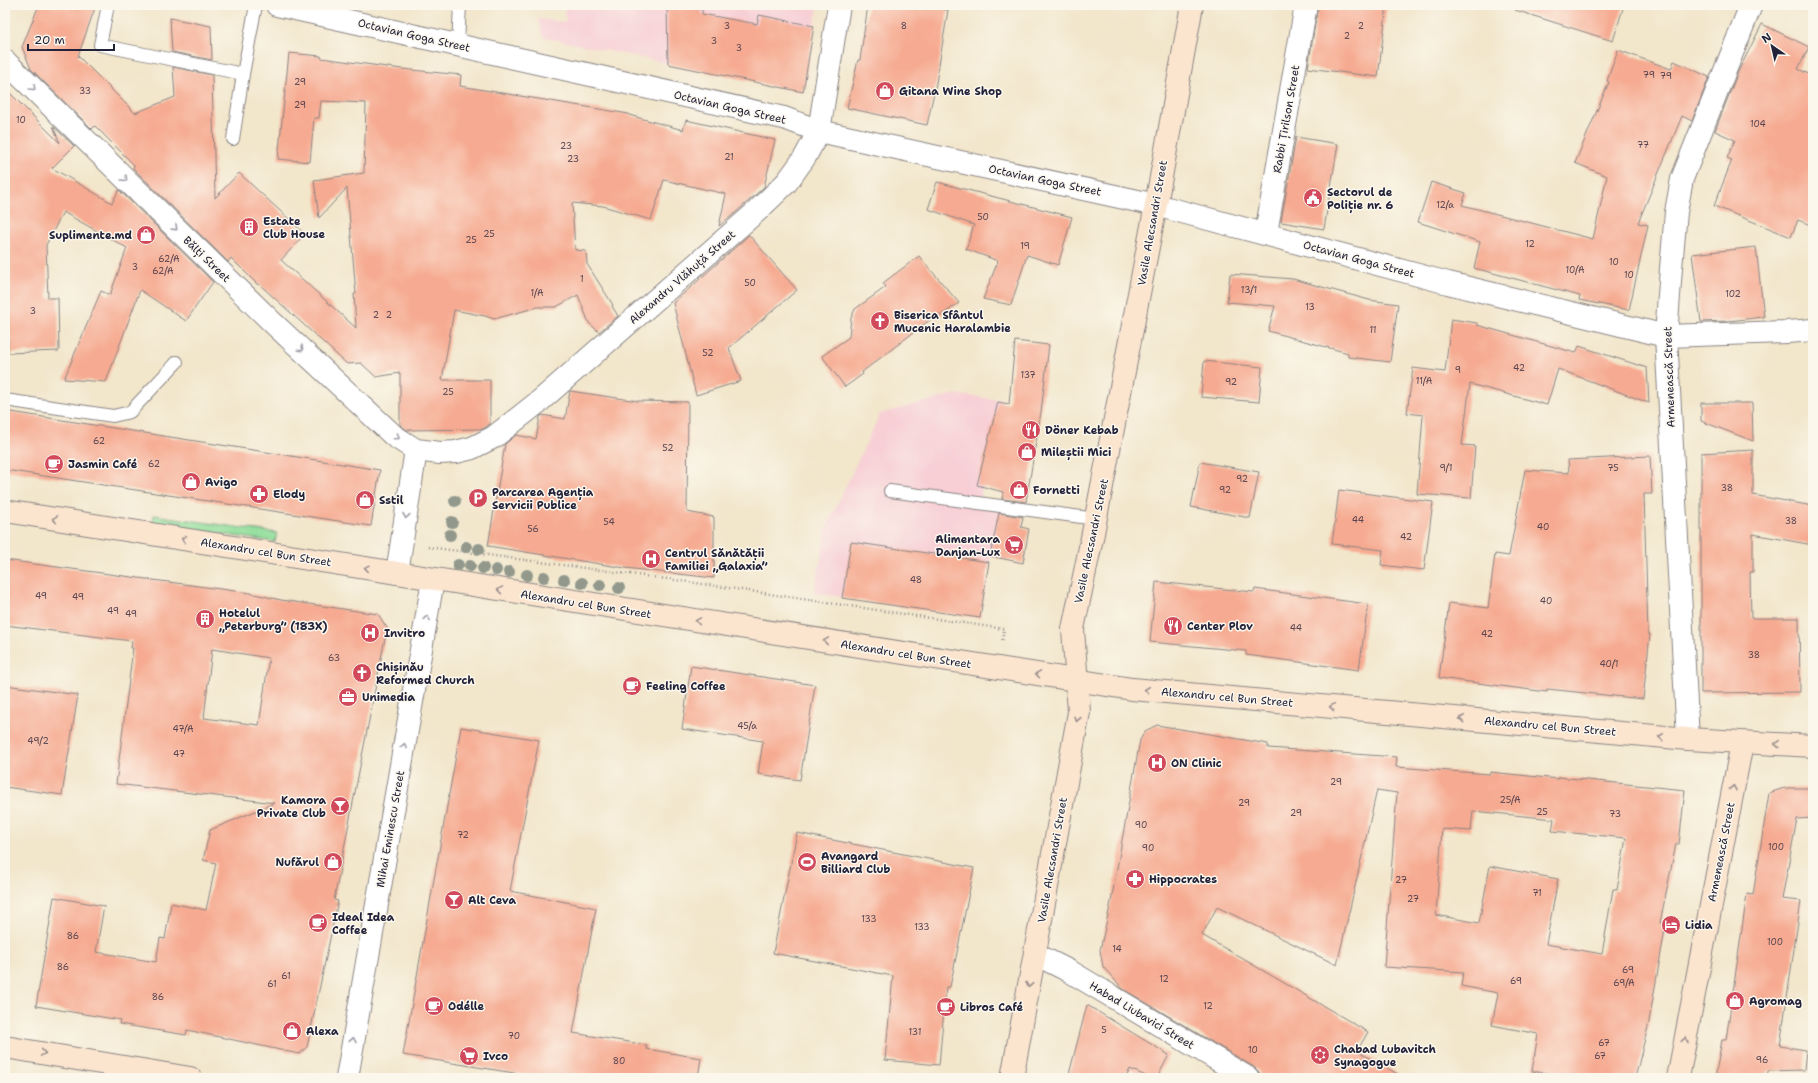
<svg xmlns="http://www.w3.org/2000/svg" width="1818" height="1083" font-family="'Shantell Sans',sans-serif">
  <rect width="100%" height="100%" fill="#fbf7ec"/>
  <filter id="ink" filterUnits="userSpaceOnUse"><feTurbulence type="fractalNoise" baseFrequency=".025" numOctaves="2"/><feDisplacementMap in="SourceGraphic" scale="8" xChannelSelector="R" yChannelSelector="G"/><feConvolveMatrix kernelMatrix="1 2 1 2 8 2 1 2 1" color-interpolation-filters="sRGB"/></filter>
  <filter id="wash" filterUnits="userSpaceOnUse"><feTurbulence type="fractalNoise" baseFrequency=".012" numOctaves="4" result="noise"/><feDisplacementMap in="SourceGraphic" scale="16" xChannelSelector="R" yChannelSelector="G"/><feGaussianBlur stdDeviation="0.9" result="paint"/><feColorMatrix in="noise" values="0 0 0 0 0 0 0 0 0 0 0 0 0 0 0 0 0 1.4 0 .05"/><feComposite in="paint" operator="in"/></filter>
  <g filter="url(#wash)">
    <rect width="100%" height="100%" fill="#f2e6cb"/>
    <g fill="#f7cfd5">
      <path d="M564 5H818L803 92 543 37 538 19 566 22Z"/>
      <path d="M955 394 1002 400 980 499 1006 505 1002 523H997L980 618 814 593 827 526 880 414Z"/>
    </g>
    <path fill="#92de9b" stroke="#5a806b" d="M154 515 277 533 275 542 153 524Z"/>
    <g id="blocks">
      <g fill="#f6aa91" fill-rule="evenodd">
        <path d="M39 5H96L78 56 135 113 175 97 173 67 212 75 215 198 239 173 305 234 281 260 356 328 354 294H356L347 188 319 218 314 180 364 173 366 103 321 101 319 118H314L310 162 278 159 289 53 321 56V58L402 69 461 75 460 86 629 114V115L683 130 686 120 775 140 764 187 735 213 719 226 726 194 664 180 651 220 603 206 572 203 575 250 586 251 587 264 613 305 612 306 618 316 599 332 589 323 578 295 556 307H538L494 319 485 316 454 310 442 380H490V424L483 429 407 430 400 425V373L376 377 361 363 347 364 259 284 258 285 231 258 228 262 133 168 134 165 95 126 92 129 31 69 22 47Z"/>
        <path d="M667 5H702V14L757 24 759 15 814 26 803 92 668 64Z"/>
        <path d="M868 5H916L948 10 936 83 927 125 847 108 858 60H860Z"/>
        <path d="M1318 5H1387L1378 77 1308 68Z"/>
        <path d="M1516 5H1624L1613 41 1515 10Z"/>
        <path d="M170 18 211 26 212 60 172 52Z"/>
        <path d="M1762 24 1809 47 1798 69 1813 76V226L1798 220 1791 237 1714 206 1732 160 1727 158 1735 140 1715 131 1738 72Z"/>
        <path d="M1618 50 1671 69 1674 61 1709 77 1692 121 1682 116 1638 223 1648 225 1629 310 1579 300 1580 296 1474 268 1480 242 1418 222 1431 182 1466 193 1462 205 1593 239 1607 176 1575 163 1609 82 1607 81Z"/>
        <path d="M5 88 60 143 53 126 74 146 52 168 112 203 119 190 213 282 186 321 140 290 106 382 64 379 101 291 110 295 127 248 63 212 46 245 48 298H58L59 351 8 353V335H5Z"/>
        <path d="M1296 137 1338 144 1324 229 1281 222Z"/>
        <path d="M937 182 1072 217 1058 265 1027 255 1011 305 983 299 998 261 966 249 974 225 928 209Z"/>
        <path d="M749 235 797 290 729 348 741 381 696 395 673 303Z"/>
        <path d="M1756 247 1764 317 1728 321 1701 322 1692 254Z"/>
        <path d="M919 256 959 303 937 318 935 316 862 372 863 374 845 387 822 356 849 337 851 318 855 309 886 287 883 283Z"/>
        <path d="M1230 274 1293 279 1369 300 1398 304 1390 362 1348 357V353L1268 331 1275 306 1227 302Z"/>
        <path d="M1451 319 1477 323V325L1576 353 1579 346 1647 368 1649 403 1558 369 1547 405 1470 384 1462 445 1475 446 1471 498 1417 494 1423 415 1407 413 1413 368 1445 372Z"/>
        <path d="M1015 341 1049 345 1041 412 1026 502 1002 499 1003 492 977 485 998 402 1009 404Z"/>
        <path d="M1204 361 1262 367 1259 402 1201 397Z"/>
        <path d="M570 391 638 401 688 402 687 512 714 517V578L625 568 488 546 505 444 516 435 536 439 540 417 542 415 565 419Z"/>
        <path d="M1701 403H1752L1753 441 1701 421Z"/>
        <path d="M5 411 380 470 371 526 5 470Z"/>
        <path d="M1753 450V495L1813 506V545L1753 534V572H1750L1751 618H1799L1800 692 1701 693V453Z"/>
        <path d="M1650 456 1652 494H1644L1648 634H1650L1643 699 1547 689V692L1439 678 1449 603 1488 608 1495 554 1509 556 1525 470 1569 473 1568 460Z"/>
        <path d="M1200 462 1259 472 1250 518 1191 507Z"/>
        <path d="M1339 490 1433 502 1424 570 1381 565 1383 550 1332 544Z"/>
        <path d="M999 513 1023 517 1021 527 1029 529 1023 563 990 556Z"/>
        <path d="M851 542 989 562 980 618 842 598Z"/>
        <path d="M5 560 250 593 281 600 378 614 387 628 334 900 338 901 307 1047 299 1054 187 1030 186 1035 119 1024 120 1020 36 1006 54 897 104 906 96 952 156 962 160 938 165 939 171 903 206 910 216 863 203 860 210 830 275 803 116 784 133 648H131L132 641 5 625ZM212 649 269 658 259 725 204 718Z"/>
        <path d="M1156 582 1254 592 1255 589 1368 604 1359 670 1246 655V651L1150 642Z"/>
        <path d="M691 666 815 685 800 780 758 774 763 741 682 729Z"/>
        <path d="M5 685 78 695 62 795 5 787Z"/>
        <path d="M1157 725 1268 744V748L1397 757 1396 767 1490 774V772L1558 779V777L1685 790 1679 844H1676L1660 923 1666 924 1648 1027 1635 1078H1577L1532 1071 1538 1034 1492 1025 1498 993 1461 986 1463 972 1384 967 1397 793 1377 790 1337 965 1217 907 1202 935 1368 1032 1357 1051 1405 1078H1260L1259 1072 1254 1067 1123 989 1103 967 1100 950 1111 902 1140 740 1145 731ZM1473 811 1554 819 1552 831 1626 838 1617 890 1613 889 1602 954 1546 944 1558 879 1490 866 1479 923 1436 915 1442 829 1471 831Z"/>
        <path d="M461 727 539 740 510 891 596 908 573 1033 647 1045 646 1049 701 1058 698 1078H545L403 1055Z"/>
        <path d="M1784 788H1813V818L1797 819 1782 899 1801 901 1780 1046 1806 1050 1804 1070 1768 1071 1767 1078H1715L1722 1040H1726L1747 894 1753 895 1769 793Z"/>
        <path d="M797 833 974 868 950 987H946L939 1065 885 1060 893 976 773 953Z"/>
        <path d="M1087 1005 1169 1055 1157 1078H1150L1130 1069 1126 1078H1068Z"/>
      </g>
    </g>
  </g>
  <g filter="url(#ink)">
    <use href="#blocks" fill-opacity="0" stroke="#8a8483" stroke-width="1"/>
    <g fill="none" stroke-linecap="round" stroke-linejoin="round">
      <defs>
        <g id="lane">
          <path d="M108 5 100 45 243 74 256 5"/>
          <path d="M458 45 460 5"/>
          <path d="M233 139 243 74"/>
          <path d="M5 400 113 416 130 412 177 362"/>
          <path d="M890 491 1096 519"/>
        </g>
        <g id="street">
          <path d="M277 5 784 118 819 131 1156 205 1448 283 1666 336 1787 332 1813 330"/>
          <path d="M5 61 273 323 394 436 416 450 440 453 456 452 472 448 494 437 541 400 757 211 787 182 805 157 819 131 839 5"/>
          <path d="M1266 233 1306 5"/>
          <path d="M397 573 416 450"/>
          <path d="M1688 739 1666 336 1671 268 1676 212 1682 179 1751 5"/>
          <path d="M1035 954 1071 972 1248 1078"/>
          <path d="M347 1078 433 580"/>
        </g>
        <g id="secondary">
          <path d="M5 511 1132 689 1688 739 1813 746"/>
          <path d="M5 1047 190 1078"/>
          <path d="M1012 1078 1079 712 1073 629 1093 533 1156 205 1192 5"/>
          <path d="M1678 1078 1742 743"/>
        </g>
      </defs>
      <use href="#lane" stroke="#8a8483" stroke-width="14"/>
      <use href="#street" stroke="#8a8483" stroke-width="24"/>
      <use href="#secondary" stroke="#8a8483" stroke-width="24"/>
      <path stroke="#8a8483" stroke-width="2.5" stroke-dasharray="1 3" stroke-linecap="butt" d="M428 547 682 581 1004 629 1002 642"/>
      <use href="#lane" stroke="#fff" stroke-width="12"/>
      <use href="#street" stroke="#fff" stroke-width="22"/>
      <use href="#secondary" stroke="#fbe5cf" stroke-width="22"/>
    </g>
    <g fill="#92998c">
      <circle cx="455" cy="501" r="6"/>
      <circle cx="452" cy="522" r="6"/>
      <circle cx="450" cy="535" r="6"/>
      <circle cx="466" cy="547" r="6"/>
      <circle cx="479" cy="549" r="6"/>
      <circle cx="458" cy="565" r="6"/>
      <circle cx="470" cy="566" r="6"/>
      <circle cx="483" cy="568" r="6"/>
      <circle cx="496" cy="570" r="6"/>
      <circle cx="509" cy="572" r="6"/>
      <circle cx="527" cy="575" r="6"/>
      <circle cx="544" cy="577" r="6"/>
      <circle cx="564" cy="580" r="6"/>
      <circle cx="582" cy="583" r="6"/>
      <circle cx="600" cy="585" r="6"/>
      <circle cx="619" cy="588" r="6"/>
    </g>
    <defs><path id="oneway-chevron" d="M-2-3.5L2.5 0L-2 3.5" fill="none" stroke-width="1.6" stroke-linecap="round" stroke-linejoin="round"/></defs>
    <g stroke="#9c9ca7">
      <use href="#oneway-chevron" transform="translate(33 88) rotate(45)"/>
      <use href="#oneway-chevron" transform="translate(125 179) rotate(45)"/>
      <use href="#oneway-chevron" transform="translate(175 228) rotate(44)"/>
      <use href="#oneway-chevron" transform="translate(301 349) rotate(43)"/>
      <use href="#oneway-chevron" transform="translate(397 437) rotate(35)"/>
      <use href="#oneway-chevron" transform="translate(406 516) rotate(99)"/>
      <use href="#oneway-chevron" transform="translate(427 618) rotate(-80)"/>
      <use href="#oneway-chevron" transform="translate(404 746) rotate(-80)"/>
      <use href="#oneway-chevron" transform="translate(353 1040) rotate(-80)"/>
    </g>
    <g stroke="#998d8c">
      <use href="#oneway-chevron" transform="translate(55 519) rotate(-171)"/>
      <use href="#oneway-chevron" transform="translate(184 539) rotate(-171)"/>
      <use href="#oneway-chevron" transform="translate(367 568) rotate(-171)"/>
      <use href="#oneway-chevron" transform="translate(500 590) rotate(-171)"/>
      <use href="#oneway-chevron" transform="translate(698 621) rotate(-171)"/>
      <use href="#oneway-chevron" transform="translate(826 641) rotate(-171)"/>
      <use href="#oneway-chevron" transform="translate(1038 674) rotate(-171)"/>
      <use href="#oneway-chevron" transform="translate(1147 690) rotate(-175)"/>
      <use href="#oneway-chevron" transform="translate(1332 707) rotate(-175)"/>
      <use href="#oneway-chevron" transform="translate(1077 719) rotate(100)"/>
      <use href="#oneway-chevron" transform="translate(1462 719) rotate(-175)"/>
      <use href="#oneway-chevron" transform="translate(1661 737) rotate(-175)"/>
      <use href="#oneway-chevron" transform="translate(1777 744) rotate(-178)"/>
      <use href="#oneway-chevron" transform="translate(1733 788) rotate(-79)"/>
      <use href="#oneway-chevron" transform="translate(1029 985) rotate(101)"/>
      <use href="#oneway-chevron" transform="translate(1685 1040) rotate(-79)"/>
      <use href="#oneway-chevron" transform="translate(43 1053) rotate(9)"/>
    </g>
  </g>
  <defs>
    <symbol id="shop-disc" viewBox="-11 -11 22 22"><circle r="9.5" fill="#d1495b" stroke="#fbf7ec"/><path d="M-5-2.5h2.3a2.7 3.5 0 0 1 5.4 0H5L5.5 6h-11ZM-1.5-2.5h3a1.5 2.3 0 0 0-3 0Z" fill="#fff"/></symbol>
    <symbol id="civic-disc" viewBox="-11 -11 22 22"><circle r="9.5" fill="#d1495b" stroke="#fbf7ec"/><path d="M-.6-6.5H3V-4.5H.6V-3L4-1V1h2V6H-6V1h2V-1L-.6-3ZM-1.2 2.5V6h2.4V2.5Z" fill="#fff"/></symbol>
    <symbol id="building-disc" viewBox="-11 -11 22 22"><circle r="9.5" fill="#d1495b" stroke="#fbf7ec"/><path d="M-4-6H4V6H1V3H-1V6H-4ZM-2.5-4.3h1.7v1.8h-1.7ZM.8-4.3h1.7v1.8H.8ZM-2.5-1h1.7V.8h-1.7ZM.8-1h1.7V.8H.8Z" fill="#fff"/></symbol>
    <symbol id="church-disc" viewBox="-11 -11 22 22"><circle r="9.5" fill="#d1495b" stroke="#fbf7ec"/><path d="M-1.2-6h2.4v3.5h3.3v2.4h-3.3V6h-2.4V-.1h-3.3v-2.4h3.3Z" fill="#fff"/></symbol>
    <symbol id="restaurant-disc" viewBox="-11 -11 22 22"><circle r="9.5" fill="#d1495b" stroke="#fbf7ec"/><path d="M-5-6h1v4h1v-4h1v4h1v-4h1v5L-1.5 .5V6h-2V.5L-5-1ZM5-6V6H3V1.5H1.5Q1.5-4 5-6Z" fill="#fff"/></symbol>
    <symbol id="cafe-disc" viewBox="-11 -11 22 22"><circle r="9.5" fill="#d1495b" stroke="#fbf7ec"/><path d="M-5.5-4.5H6V0H3Q3 3.5 0 3.5H-2.5Q-5.5 3.5-5.5 0ZM3-3.2v2h1.7v-2ZM-6 4.5H4V6H-6Z" fill="#fff"/></symbol>
    <symbol id="pharmacy-disc" viewBox="-11 -11 22 22"><circle r="9.5" fill="#d1495b" stroke="#fbf7ec"/><path d="M-2-6h4v4h4v4h-4v4h-4v-4h-4v-4h4Z" fill="#fff"/></symbol>
    <symbol id="parking-disc" viewBox="-11 -11 22 22"><circle r="9.5" fill="#d1495b" stroke="#fbf7ec"/><path d="M-3.5-5.5H1a3.5 3.5 0 0 1 0 7H-1V5.5H-3.5ZM-1-3.4V-.6H.8a1.4 1.4 0 0 0 0-2.8Z" fill="#fff"/></symbol>
    <symbol id="supermarket-disc" viewBox="-11 -11 22 22"><circle r="9.5" fill="#d1495b" stroke="#fbf7ec"/><path d="M-6-5.5h2.5l.6 2H6L4.5 2H-2.5L-4.4-4H-6ZM-1.5 3.2a1.3 1.3 0 1 0 .1 0ZM3 3.2a1.3 1.3 0 1 0 .1 0Z" fill="#fff"/></symbol>
    <symbol id="hospital-disc" viewBox="-11 -11 22 22"><circle r="9.5" fill="#d1495b" stroke="#fbf7ec"/><path d="M-5-5h3v3.5h4V-5h3V5h-3V1.5h-4V5h-3Z" fill="#fff"/></symbol>
    <symbol id="office-disc" viewBox="-11 -11 22 22"><circle r="9.5" fill="#d1495b" stroke="#fbf7ec"/><path d="M-6-3h4V-5.5h4V-3h4V5H-6ZM-1-4.5V-3h2v-1.5ZM-6 0V1H6V0Z" fill="#fff"/></symbol>
    <symbol id="bar-disc" viewBox="-11 -11 22 22"><circle r="9.5" fill="#d1495b" stroke="#fbf7ec"/><path d="M-6-5H6L.8 .8V4.5H3.5V6h-7V4.5H-.8V.8Z" fill="#fff"/></symbol>
    <symbol id="stadium-disc" viewBox="-11 -11 22 22"><circle r="9.5" fill="#d1495b" stroke="#fbf7ec"/><path d="M0-5a6.5 5 0 1 0 0 10a6.5 5 0 1 0 0-10ZM-3.5-1.8h7v3.6h-7Z" fill="#fff"/></symbol>
    <symbol id="hotel-disc" viewBox="-11 -11 22 22"><circle r="9.5" fill="#d1495b" stroke="#fbf7ec"/><path d="M-6-4.5h1.5V1H6V5H4.5V3h-9V5H-6ZM-4 0a1.8 1.8 0 1 1 3.6 0ZM.5 0V-2.5h3Q6-2.5 6 0Z" fill="#fff"/></symbol>
    <symbol id="synagogue-disc" viewBox="-11 -11 22 22"><circle r="9.5" fill="#d1495b" stroke="#fbf7ec"/><path d="M0-6.5L5.6 3.2H-5.6ZM0 6.5L5.6-3.2H-5.6Z" fill="#fff"/></symbol>
  </defs>
  <g fill-rule="evenodd">
    <use href="#shop-disc" x="874" y="80" width="22" height="22"/>
    <use href="#civic-disc" x="1302" y="187" width="22" height="22"/>
    <use href="#building-disc" x="238" y="216" width="22" height="22"/>
    <use href="#shop-disc" x="135" y="224" width="22" height="22"/>
    <use href="#church-disc" x="869" y="310" width="22" height="22"/>
    <use href="#restaurant-disc" x="1020" y="419" width="22" height="22"/>
    <use href="#shop-disc" x="1016" y="441" width="22" height="22"/>
    <use href="#cafe-disc" x="43" y="453" width="22" height="22"/>
    <use href="#shop-disc" x="180" y="471" width="22" height="22"/>
    <use href="#shop-disc" x="1008" y="479" width="22" height="22"/>
    <use href="#pharmacy-disc" x="248" y="483" width="22" height="22"/>
    <use href="#parking-disc" x="467" y="487" width="22" height="22"/>
    <use href="#shop-disc" x="354" y="489" width="22" height="22"/>
    <use href="#supermarket-disc" x="1003" y="534" width="22" height="22"/>
    <use href="#hospital-disc" x="640" y="548" width="22" height="22"/>
    <use href="#building-disc" x="194" y="608" width="22" height="22"/>
    <use href="#restaurant-disc" x="1162" y="615" width="22" height="22"/>
    <use href="#hospital-disc" x="359" y="622" width="22" height="22"/>
    <use href="#church-disc" x="351" y="662" width="22" height="22"/>
    <use href="#cafe-disc" x="621" y="675" width="22" height="22"/>
    <use href="#office-disc" x="337" y="686" width="22" height="22"/>
    <use href="#hospital-disc" x="1146" y="752" width="22" height="22"/>
    <use href="#bar-disc" x="329" y="795" width="22" height="22"/>
    <use href="#shop-disc" x="322" y="851" width="22" height="22"/>
    <use href="#stadium-disc" x="796" y="851" width="22" height="22"/>
    <use href="#pharmacy-disc" x="1124" y="868" width="22" height="22"/>
    <use href="#bar-disc" x="443" y="889" width="22" height="22"/>
    <use href="#cafe-disc" x="307" y="912" width="22" height="22"/>
    <use href="#hotel-disc" x="1660" y="914" width="22" height="22"/>
    <use href="#shop-disc" x="1724" y="990" width="22" height="22"/>
    <use href="#cafe-disc" x="423" y="995" width="22" height="22"/>
    <use href="#cafe-disc" x="935" y="996" width="22" height="22"/>
    <use href="#shop-disc" x="281" y="1020" width="22" height="22"/>
    <use href="#synagogue-disc" x="1309" y="1044" width="22" height="22"/>
    <use href="#supermarket-disc" x="458" y="1045" width="22" height="22"/>
  </g>
  <g text-anchor="middle" stroke-width="3" stroke-linejoin="round" paint-order="stroke">
    <g font-size="9" fill="#574450">
      <text x="727" y="29">3</text>
      <text x="904" y="29">8</text>
      <text x="1361" y="29">2</text>
      <text x="1347" y="39">2</text>
      <text x="714" y="44">3</text>
      <text x="739" y="51">3</text>
      <text x="1649" y="78">79</text>
      <text x="1666" y="79">79</text>
      <text x="300" y="85">29</text>
      <text x="85" y="94">33</text>
      <text x="300" y="108">29</text>
      <text x="21" y="123">10</text>
      <text x="1758" y="127">104</text>
      <text x="1643" y="148">77</text>
      <text x="566" y="149">23</text>
      <text x="729" y="160">21</text>
      <text x="573" y="162">23</text>
      <text x="1445" y="208">12/a</text>
      <text x="983" y="220">50</text>
      <text x="489" y="237">25</text>
      <text x="471" y="243">25</text>
      <text x="1530" y="247">12</text>
      <text x="1025" y="249">19</text>
      <text x="169" y="262">62/A</text>
      <text x="1614" y="265">10</text>
      <text x="135" y="270">3</text>
      <text x="1575" y="273">10/A</text>
      <text x="163" y="274">62/A</text>
      <text x="1629" y="278">10</text>
      <text x="582" y="282">1</text>
      <text x="750" y="286">50</text>
      <text x="1249" y="293">13/1</text>
      <text x="537" y="296">1/A</text>
      <text x="1733" y="297">102</text>
      <text x="1310" y="310">13</text>
      <text x="33" y="314">3</text>
      <text x="376" y="318">2</text>
      <text x="389" y="318">2</text>
      <text x="1373" y="333">11</text>
      <text x="708" y="356">52</text>
      <text x="1519" y="371">42</text>
      <text x="1458" y="373">9</text>
      <text x="1028" y="378">137</text>
      <text x="1424" y="384">11/A</text>
      <text x="1231" y="385">92</text>
      <text x="448" y="395">25</text>
      <text x="99" y="444">62</text>
      <text x="668" y="451">52</text>
      <text x="154" y="467">62</text>
      <text x="1446" y="471">9/1</text>
      <text x="1613" y="471">75</text>
      <text x="1242" y="482">92</text>
      <text x="1727" y="491">38</text>
      <text x="1225" y="493">92</text>
      <text x="1358" y="523">44</text>
      <text x="1791" y="524">38</text>
      <text x="609" y="525">54</text>
      <text x="1543" y="530">40</text>
      <text x="533" y="532">56</text>
      <text x="1406" y="540">42</text>
      <text x="916" y="583">48</text>
      <text x="41" y="599">49</text>
      <text x="78" y="600">49</text>
      <text x="1546" y="604">40</text>
      <text x="113" y="614">49</text>
      <text x="131" y="617">49</text>
      <text x="1296" y="631">44</text>
      <text x="1487" y="637">42</text>
      <text x="1754" y="658">38</text>
      <text x="334" y="661">63</text>
      <text x="1609" y="667">40/1</text>
      <text x="747" y="729">45/a</text>
      <text x="183" y="732">47/A</text>
      <text x="38" y="744">49/2</text>
      <text x="179" y="757">47</text>
      <text x="1336" y="785">29</text>
      <text x="1510" y="803">25/A</text>
      <text x="1244" y="806">29</text>
      <text x="1542" y="815">25</text>
      <text x="1296" y="816">29</text>
      <text x="1615" y="817">73</text>
      <text x="1141" y="828">90</text>
      <text x="463" y="838">72</text>
      <text x="1776" y="850">100</text>
      <text x="1148" y="851">90</text>
      <text x="1401" y="883">27</text>
      <text x="1537" y="896">71</text>
      <text x="1413" y="902">27</text>
      <text x="869" y="922">133</text>
      <text x="922" y="930">133</text>
      <text x="73" y="939">86</text>
      <text x="1775" y="945">100</text>
      <text x="1117" y="952">14</text>
      <text x="63" y="970">86</text>
      <text x="1628" y="973">69</text>
      <text x="286" y="979">61</text>
      <text x="1164" y="982">12</text>
      <text x="1516" y="984">69</text>
      <text x="1624" y="986">69/A</text>
      <text x="272" y="987">61</text>
      <text x="158" y="1000">86</text>
      <text x="1208" y="1009">12</text>
      <text x="1104" y="1033">5</text>
      <text x="915" y="1035">131</text>
      <text x="514" y="1039">70</text>
      <text x="1604" y="1046">67</text>
      <text x="1253" y="1053">10</text>
      <text x="1600" y="1059">67</text>
      <text x="1762" y="1063">96</text>
      <text x="619" y="1064">80</text>
    </g>
    <g font-size="11" fill="#22223b" stroke="#fbf7ec">
      <text transform="translate(414 35) rotate(13)" y="4">Octavian Goga Street</text>
      <text transform="translate(730 107) rotate(13)" y="4">Octavian Goga Street</text>
      <text transform="translate(1286 119) rotate(-80)" y="4">Rabbi Țirilson Street</text>
      <text transform="translate(1045 180) rotate(12)" y="4">Octavian Goga Street</text>
      <text transform="translate(1152 223) rotate(-80)" y="4">Vasile Alecsandri Street</text>
      <text transform="translate(207 259) rotate(44)" y="4">Bălți Street</text>
      <text transform="translate(1359 259) rotate(15)" y="4">Octavian Goga Street</text>
      <text transform="translate(682 277) rotate(-41)" y="4">Alexandru Vlăhuță Street</text>
      <text transform="translate(1669 377) rotate(-92)" y="4">Armenească Street</text>
      <text transform="translate(1091 541) rotate(-78)" y="4">Vasile Alecsandri Street</text>
      <text transform="translate(266 552) rotate(9)" y="4">Alexandru cel Bun Street</text>
      <text transform="translate(586 604) rotate(9)" y="4">Alexandru cel Bun Street</text>
      <text transform="translate(906 654) rotate(9)" y="4">Alexandru cel Bun Street</text>
      <text transform="translate(1227 697) rotate(5)" y="4">Alexandru cel Bun Street</text>
      <text transform="translate(1550 726) rotate(5)" y="4">Alexandru cel Bun Street</text>
      <text transform="translate(390 829) rotate(-80)" y="4">Mihai Eminescu Street</text>
      <text transform="translate(1721 852) rotate(-79)" y="4">Armenească Street</text>
      <text transform="translate(1052 860) rotate(-80)" y="4">Vasile Alecsandri Street</text>
      <text transform="translate(1142 1015) rotate(31)" y="4">Habad Liubavici Street</text>
    </g>
    <g font-size="11" font-weight="bold" fill="#22223b" stroke="#fbf7ec" text-anchor="start">
      <text x="899" y="95">Gitana Wine Shop</text>
      <text x="1327" y="196">Sectorul de<tspan x="1327" dy="13">Poliție nr. 6</tspan></text>
      <text x="263" y="225">Estate<tspan x="263" dy="13">Club House</tspan></text>
      <text x="132" y="239" text-anchor="end">Suplimente.md</text>
      <text x="894" y="319">Biserica Sfântul<tspan x="894" dy="13">Mucenic Haralambie</tspan></text>
      <text x="1045" y="434">Döner Kebab</text>
      <text x="1041" y="456">Mileștii Mici</text>
      <text x="68" y="468">Jasmin Café</text>
      <text x="205" y="486">Avigo</text>
      <text x="1033" y="494">Fornetti</text>
      <text x="492" y="496">Parcarea Agenția<tspan x="492" dy="13">Servicii Publice</tspan></text>
      <text x="273" y="498">Elody</text>
      <text x="379" y="504">Sstil</text>
      <text x="1000" y="543" text-anchor="end">Alimentara<tspan x="1000" dy="13">Danjan-Lux</tspan></text>
      <text x="665" y="557">Centrul Sănătății<tspan x="665" dy="13">Familiei „Galaxia”</tspan></text>
      <text x="219" y="617">Hotelul<tspan x="219" dy="13">„Peterburg” (183X)</tspan></text>
      <text x="1187" y="630">Center Plov</text>
      <text x="384" y="637">Invitro</text>
      <text x="376" y="671">Chișinău<tspan x="376" dy="13">Reformed Church</tspan></text>
      <text x="646" y="690">Feeling Coffee</text>
      <text x="362" y="701">Unimedia</text>
      <text x="1171" y="767">ON Clinic</text>
      <text x="326" y="804" text-anchor="end">Kamora<tspan x="326" dy="13">Private Club</tspan></text>
      <text x="821" y="860">Avangard<tspan x="821" dy="13">Billiard Club</tspan></text>
      <text x="319" y="866" text-anchor="end">Nufărul</text>
      <text x="1149" y="883">Hippocrates</text>
      <text x="468" y="904">Alt Ceva</text>
      <text x="332" y="921">Ideal Idea<tspan x="332" dy="13">Coffee</tspan></text>
      <text x="1685" y="929">Lidia</text>
      <text x="1749" y="1005">Agromag</text>
      <text x="448" y="1010">Odélle</text>
      <text x="960" y="1011">Libros Café</text>
      <text x="306" y="1035">Alexa</text>
      <text x="1334" y="1053">Chabad Lubavitch<tspan x="1334" dy="13">Synagogue</tspan></text>
      <text x="483" y="1060">Ivco</text>
    </g>
  </g>
  <rect width="1818" height="1083" fill="none" stroke="#fbf7ec" stroke-width="20"/>
  <g transform="translate(1772 46) rotate(326)" stroke="#fbf7ec" stroke-width="3" paint-order="stroke">
  <path d="M0-3L7 15L0 10L-7 15Z" fill="#22223b"/>
  <text y="-6" font-size="11" font-weight="bold" text-anchor="middle" fill="#22223b">N</text>
  </g>
  <path d="M28 44v6h86v-6" fill="none" stroke="#22223b" stroke-width="2"/>
  <text x="34" y="44" font-size="12" fill="#22223b" stroke="#fbf7ec" stroke-width="3" paint-order="stroke">20 m</text>
</svg>
